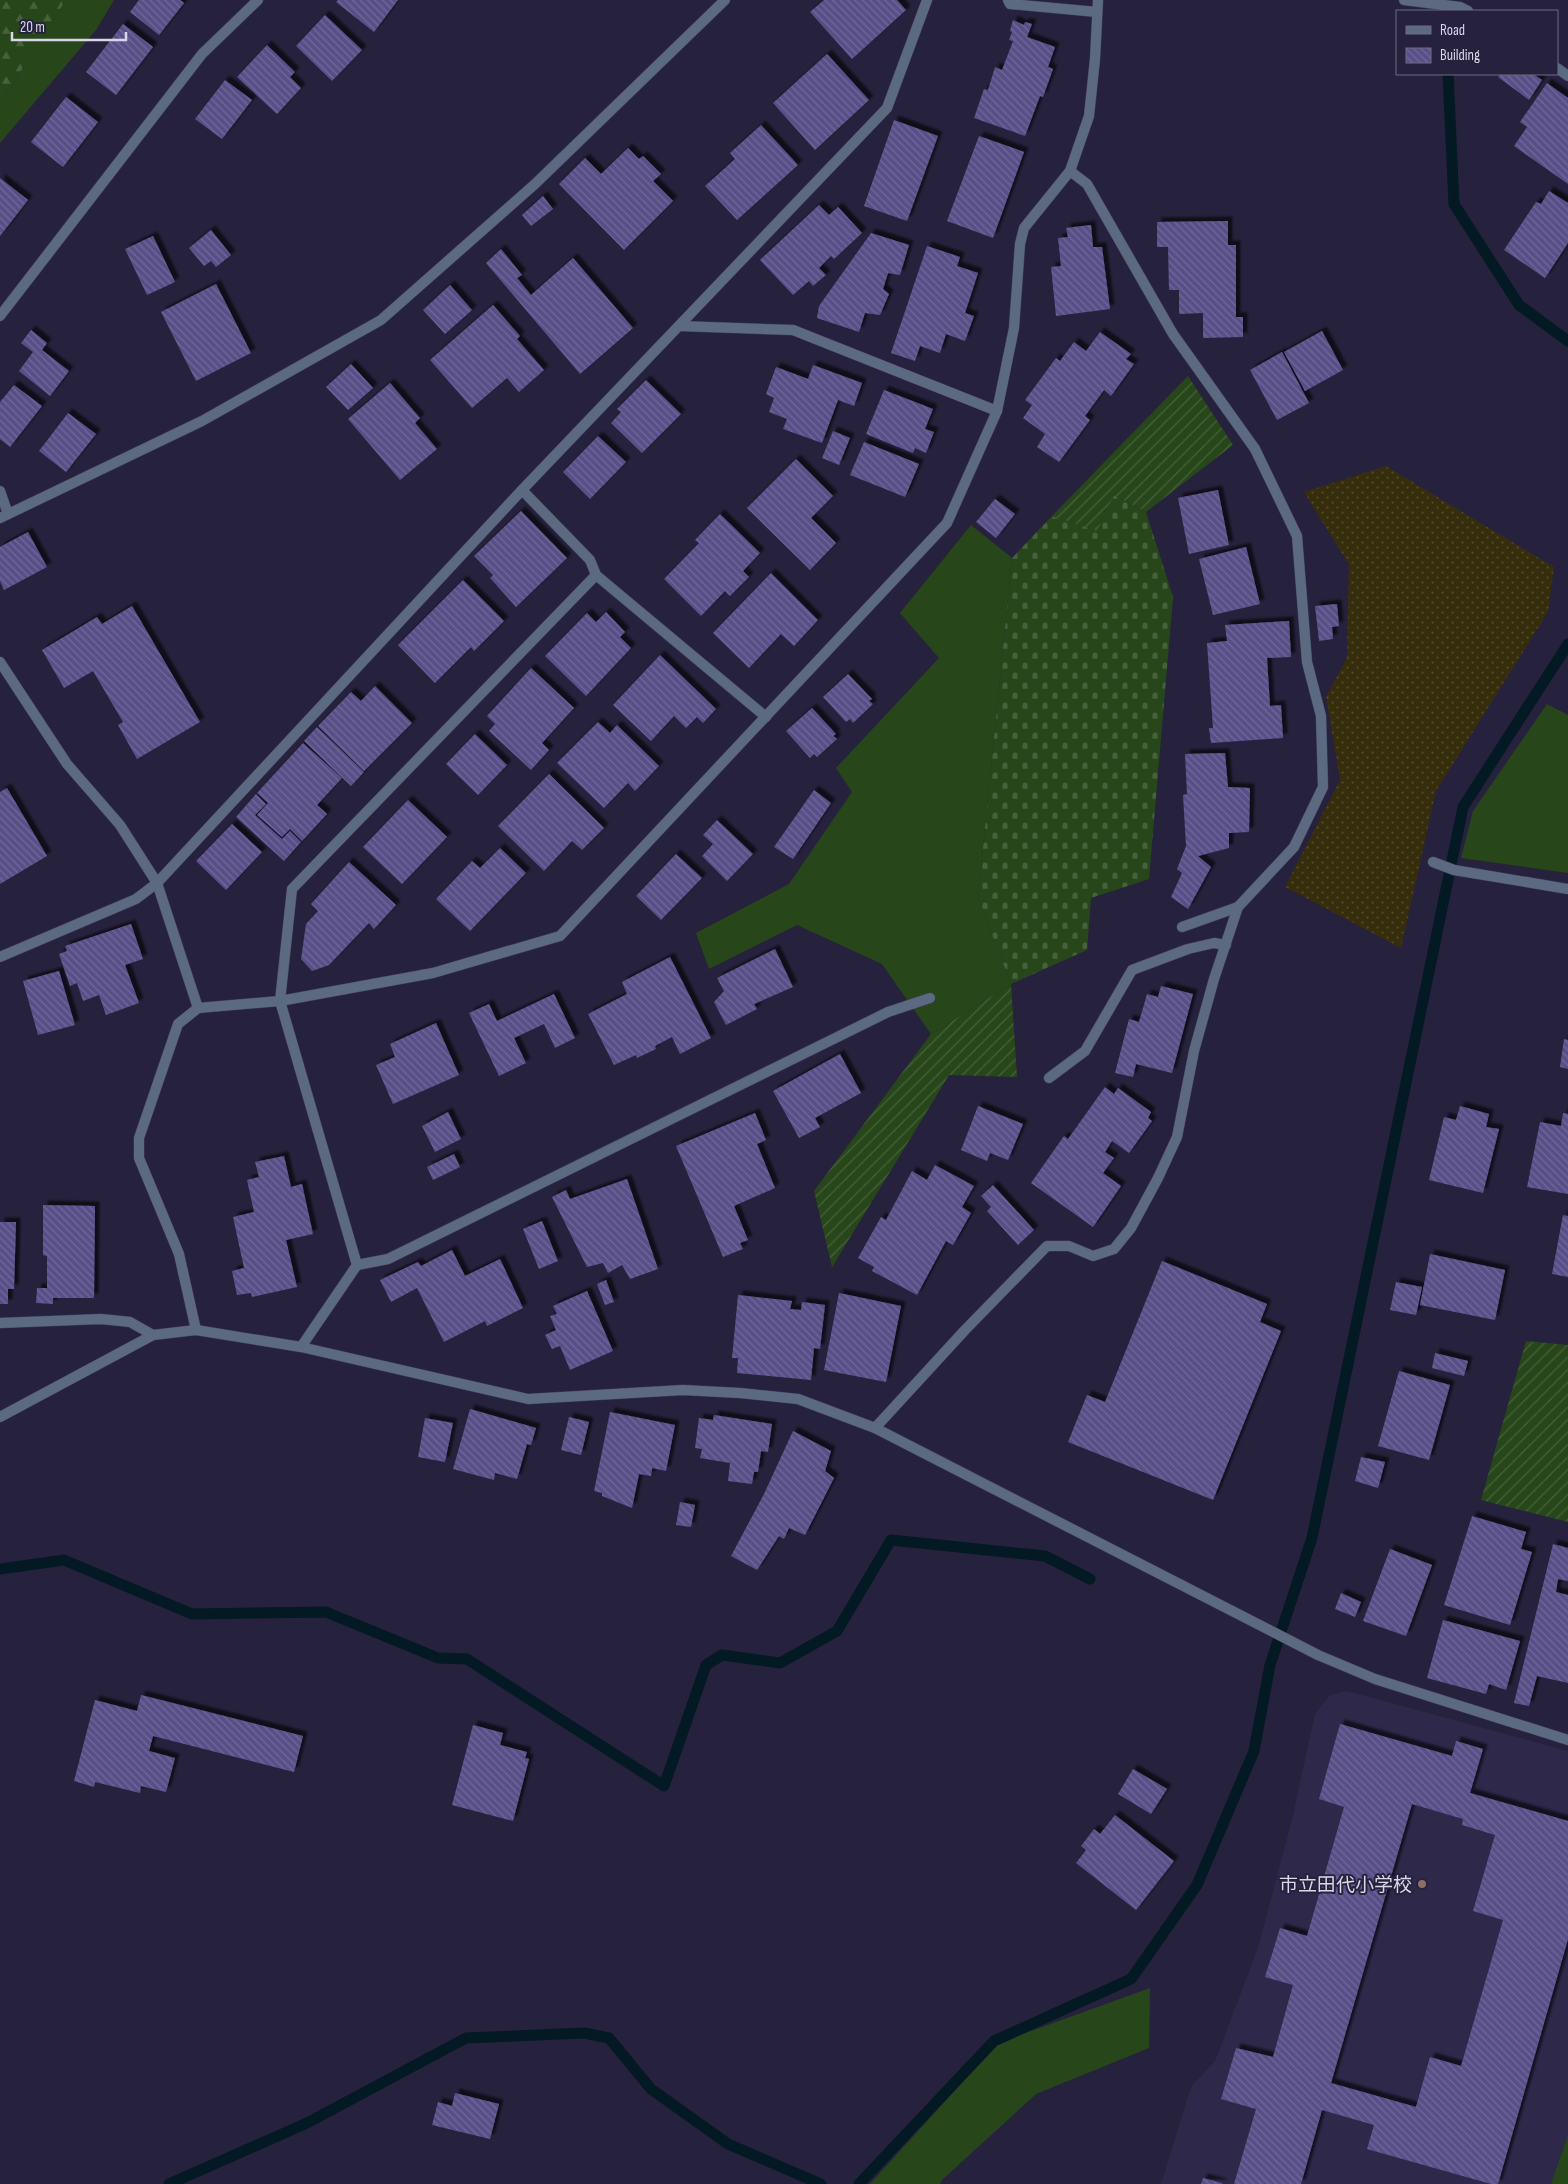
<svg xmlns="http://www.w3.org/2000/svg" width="1568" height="2184" font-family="'Sofia Sans Condensed','Noto Sans JP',sans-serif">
  <defs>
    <pattern id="forest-firs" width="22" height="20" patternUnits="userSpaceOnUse" patternTransform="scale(1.25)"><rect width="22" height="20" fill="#27471a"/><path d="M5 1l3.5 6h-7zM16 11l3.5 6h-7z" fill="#46613b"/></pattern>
    <pattern id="sand-dots" width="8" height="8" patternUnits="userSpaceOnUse" patternTransform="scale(1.25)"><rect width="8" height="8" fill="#362d0c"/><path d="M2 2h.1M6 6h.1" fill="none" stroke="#524b2f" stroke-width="1.8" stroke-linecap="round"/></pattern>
    <pattern id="cemetery-stones" width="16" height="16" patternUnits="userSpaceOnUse" patternTransform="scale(1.25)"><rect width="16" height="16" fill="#27471a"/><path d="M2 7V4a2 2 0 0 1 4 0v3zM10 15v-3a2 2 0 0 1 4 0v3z" fill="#46613b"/></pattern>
    <pattern id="garden-furrows" width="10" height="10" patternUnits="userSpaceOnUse" patternTransform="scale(1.25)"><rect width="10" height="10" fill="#27471a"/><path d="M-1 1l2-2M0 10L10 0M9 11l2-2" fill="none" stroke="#46613b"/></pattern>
    <pattern id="building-back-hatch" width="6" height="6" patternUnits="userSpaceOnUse" patternTransform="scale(1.25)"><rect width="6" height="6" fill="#595088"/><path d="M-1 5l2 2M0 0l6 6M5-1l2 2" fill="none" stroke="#706899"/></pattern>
    <filter id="shadow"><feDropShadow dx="4.5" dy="-4.5" stdDeviation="1" flood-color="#0009"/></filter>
  </defs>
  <rect width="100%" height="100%" fill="#26223d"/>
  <path fill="#2e284a" d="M1347 1691 1568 1751V2184H1161L1191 2087 1215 2061 1258 1948 1292 1820 1315 1714 1330 1695Z"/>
  <g fill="#27471a">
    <path d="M66 0H114L96 30 0 143V104Z"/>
    <path d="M971 525 1012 558 978 898 1011 984 931 1034 882 964 797 925 709 969 696 933 789 884 852 792 836 768 939 658 900 613Z"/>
    <path d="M1547 704 1568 715V873L1461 858 1473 811Z"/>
    <path d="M1150 1988 1149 2048 1036 2094 942 2180 940 2184H870L998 2043Z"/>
    <path d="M1568 2135V2184H1551Z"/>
  </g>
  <path fill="url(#forest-firs)" d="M0 0H66L0 104Z"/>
  <path fill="url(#sand-dots)" d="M1386 466 1554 567 1548 612 1436 791 1401 948 1285 887 1340 780 1326 697 1347 657 1349 565 1304 492Z"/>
  <path fill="url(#cemetery-stones)" d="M1114 495 1146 512 1173 597 1149 879 1091 898 1087 950 1011 984 978 898 1012 558 1052 516 1097 530Z"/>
  <g fill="url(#garden-furrows)">
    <path d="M1188 376 1233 445 1146 512 1114 495 1097 531 1052 516Z"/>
    <path d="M1011 984 1017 1077 949 1075 832 1267 814 1191 931 1034Z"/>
    <path d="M1526 1341 1568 1345V1522L1481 1500Z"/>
  </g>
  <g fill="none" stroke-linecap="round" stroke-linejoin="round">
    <g stroke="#031924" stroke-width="11">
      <path d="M1448 74 1454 204 1519 305 1568 341"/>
      <path d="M0 1569 64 1560 192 1614 326 1612 438 1658 467 1659 664 1786 706 1665 722 1655 780 1663 837 1631 891 1540 1045 1556 1090 1579"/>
      <path d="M169 2184 307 2123 466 2038 584 2033 609 2038 651 2089 728 2144 821 2184"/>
      <path d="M859 2184 994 2041 1131 1979 1197 1885 1254 1751 1270 1665 1312 1538 1463 807 1568 644"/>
    </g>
  </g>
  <g fill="url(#building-back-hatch)" fill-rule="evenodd" filter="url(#shadow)">
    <path d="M139 0H180L184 3 159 35 130 12Z"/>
    <path d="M338 0H398L374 32 336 2Z"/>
    <path d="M824 0H897L906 10 852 59 810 12Z"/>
    <path d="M325 15 362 50 332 81 296 46Z"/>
    <path d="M1013 20 1024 25 1025 22 1032 24 1027 37 1055 47 1048 67 1053 69 1043 97 1040 96 1025 136 974 118 984 89 988 90 995 67 1002 70 1013 41 1009 40 1012 32 1010 31Z"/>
    <path d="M123 24 153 47 116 95 86 72Z"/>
    <path d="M267 45 295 72 290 77 301 88 277 114 237 77Z"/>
    <path d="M827 54 869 100 815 150 773 103Z"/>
    <path d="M1501 74H1533L1542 80 1529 100 1498 77Z"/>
    <path d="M225 80 252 100 222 139 195 119Z"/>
    <path d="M1547 83 1568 98V184L1514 146 1527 127 1520 122Z"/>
    <path d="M66 97 98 122 63 167 31 142Z"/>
    <path d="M894 120 938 136 907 221 864 206Z"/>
    <path d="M761 125 798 165 737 220 705 186 735 159 730 153Z"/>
    <path d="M979 136 1024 152 993 238 947 221Z"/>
    <path d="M628 148 639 159 643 156 661 174 653 181 673 201 624 250 559 184 585 158 601 174Z"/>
    <path d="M0 178 28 200 0 236Z"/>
    <path d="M1549 191 1568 203V243L1545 278 1504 250 1536 202 1541 204Z"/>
    <path d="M543 196 553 209 531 226 522 215Z"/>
    <path d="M819 205 829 215 838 207 862 233 834 259 831 256 819 268 826 275 813 286 809 281 793 295 760 260Z"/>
    <path d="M1228 221V245H1236V317H1243V337L1203 338V313L1179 314V290H1169L1168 247H1157V222Z"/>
    <path d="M1091 225 1093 247H1102L1110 309 1056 316 1051 267 1061 266 1058 238 1068 237 1066 228Z"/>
    <path d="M211 230 231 255 216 267 211 261 204 266 189 248Z"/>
    <path d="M871 233 909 245 900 275 888 273 883 289 889 294 880 315 865 313 859 332 817 318 819 306Z"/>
    <path d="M153 236 175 282 147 295 125 249Z"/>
    <path d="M927 246 960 257 957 266 978 273 965 313 974 316 965 341 946 334 940 353 920 346 915 361 891 353Z"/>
    <path d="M501 249 522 275 517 278 531 295 573 258 633 328 580 374 486 263Z"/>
    <path d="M216 284 251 353 196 381 161 312Z"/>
    <path d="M450 285 472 310 445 334 423 310Z"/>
    <path d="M493 305 520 336 517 339 544 370 519 392 507 378 472 408 430 360Z"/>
    <path d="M31 330 47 343 42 350 69 371 50 396 19 371 33 352 21 343Z"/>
    <path d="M1322 331 1343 370 1305 391 1284 352Z"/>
    <path d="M1100 332 1131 354 1126 359 1134 364 1111 396 1104 390 1085 416 1090 420 1059 462 1037 447 1045 434 1023 418 1032 405 1025 400 1056 358 1060 361 1074 342 1086 351Z"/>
    <path d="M1282 352 1309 403 1277 420 1250 370Z"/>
    <path d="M351 364 373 388 348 410 326 387Z"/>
    <path d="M813 365 862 383 854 406 838 400 822 443 783 429 787 419 769 412 774 398 766 394 776 367 808 379Z"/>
    <path d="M646 380 681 414 642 453 611 423 621 412 617 409Z"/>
    <path d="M390 383 420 418 415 423 437 449 400 480 348 419Z"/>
    <path d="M14 385 42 406 10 447 0 439V402Z"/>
    <path d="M884 390 933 409 925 429 934 432 926 453 915 448 913 453 866 434Z"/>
    <path d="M68 413 96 434 66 472 39 451Z"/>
    <path d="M833 431 850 438 839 465 822 458Z"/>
    <path d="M598 436 626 462 590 499 563 472Z"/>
    <path d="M864 442 919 464 905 497 850 475Z"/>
    <path d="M796 459 833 496 811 518 836 543 810 570 747 508Z"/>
    <path d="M1218 490 1229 545 1189 554 1178 498Z"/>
    <path d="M995 499 1015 514 996 538 976 522Z"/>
    <path d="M521 511 567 558 516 607 490 578 493 575 474 556Z"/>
    <path d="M720 514 760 553 743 571 749 577 730 596 725 591 701 616 664 579 699 543 695 540Z"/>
    <path d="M28 532 47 567 4 590 0 581V547Z"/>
    <path d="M1246 547 1260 604 1213 615 1199 559Z"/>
    <path d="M771 573 818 620 794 646 781 634 749 668 713 633Z"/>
    <path d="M463 580 504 621 474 651 471 647 435 683 398 645Z"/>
    <path d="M1337 604 1339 626 1332 627 1333 639 1319 641 1315 606Z"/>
    <path d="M132 606 200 722 137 759 118 725 123 722 93 671 64 688 42 650 97 617 102 624Z"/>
    <path d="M606 612 625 632 620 637 631 648 586 696 545 656 587 613 596 622Z"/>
    <path d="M1289 621 1291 657 1267 658 1270 706 1281 705 1283 738 1211 743 1209 728H1213L1207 643 1227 641 1225 625Z"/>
    <path d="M660 655 716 709 703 723 697 717 686 728 674 716 651 741 613 705Z"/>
    <path d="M531 668 574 708 542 743 549 750 531 770 489 731 495 724 487 716Z"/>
    <path d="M848 674 872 699 869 701 873 704 853 723 850 719 846 722 823 697Z"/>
    <path d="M375 686 412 723 364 771 318 726 351 692 361 701Z"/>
    <path d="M812 708 836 734 833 736 837 739 817 757 814 754 810 758 786 731Z"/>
    <path d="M598 722 610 733 617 725 659 766 635 791 628 783 604 808 557 763Z"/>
    <path d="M317 727 364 772 351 786 304 741Z"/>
    <path d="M475 734 507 765 478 795 446 764Z"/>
    <path d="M303 743 342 778 317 805 327 814 302 841 290 829 282 837 257 815 268 803 257 793Z"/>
    <path d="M1225 753 1228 787 1250 788 1249 832 1229 833V848L1198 856 1211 867 1188 909 1171 897 1182 873 1177 869 1186 846 1183 795 1187 794 1185 754Z"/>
    <path d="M549 774 604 828 582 850 572 841 544 871 498 826Z"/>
    <path d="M7 788 47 856 0 884V792Z"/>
    <path d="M814 790 831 803 793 859 774 847Z"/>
    <path d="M256 794 266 804 255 815 282 839 290 831 301 842 284 861 236 817Z"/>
    <path d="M408 800 447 837 402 884 363 847Z"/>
    <path d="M717 820 753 854 727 881 702 856 713 844 703 835Z"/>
    <path d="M232 824 262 852 226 890 196 861Z"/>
    <path d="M500 848 526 873 470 931 436 899 472 861 480 868Z"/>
    <path d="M676 854 702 878 661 920 636 896Z"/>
    <path d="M349 862 396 905 374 929 369 923 329 965 312 971 301 959 306 924 318 911 311 904Z"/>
    <path d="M131 924 143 959 125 965 139 1003 106 1015 99 995 83 1001 77 983 70 986 59 954 67 951 65 946Z"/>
    <path d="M775 949 793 987 754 1004 757 1009 726 1025 714 1002 724 991 717 978Z"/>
    <path d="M670 957 711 1038 680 1054 672 1037 655 1046 656 1049 637 1058 636 1055 614 1065 588 1014 627 994 622 982Z"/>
    <path d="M59 971 75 1025 38 1035 23 981Z"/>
    <path d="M1161 986 1193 994 1172 1073 1136 1064 1133 1077 1115 1073 1129 1019 1139 1022 1147 994 1158 997Z"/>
    <path d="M554 994 575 1038 555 1048 544 1024 514 1038 526 1063 499 1076 469 1013 489 1004 497 1021Z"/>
    <path d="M436 1023 459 1075 393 1104 376 1065 395 1057 390 1044Z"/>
    <path d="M1564 1039 1568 1040V1069L1560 1067Z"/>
    <path d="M840 1054 861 1093 815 1118 820 1127 799 1138 773 1091Z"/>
    <path d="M1105 1087 1114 1094 1118 1088 1151 1112 1148 1118 1152 1121 1129 1153 1112 1141 1105 1152 1114 1158 1103 1173 1121 1186 1093 1227 1031 1183 1064 1136 1068 1139Z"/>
    <path d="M978 1106 1023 1124 1008 1160 990 1153 987 1161 961 1150Z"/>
    <path d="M1460 1106 1489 1114 1486 1127 1499 1129 1483 1193 1429 1180 1444 1117 1456 1120Z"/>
    <path d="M448 1112 461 1139 435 1152 422 1126Z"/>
    <path d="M755 1113 766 1140 757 1144 775 1188 734 1206 748 1240 740 1243 743 1249 723 1257 676 1146Z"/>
    <path d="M1563 1113 1568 1114V1194L1527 1187 1540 1122 1561 1126Z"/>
    <path d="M454 1154 460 1167 433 1180 427 1167Z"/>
    <path d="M284 1156 291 1187 302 1184 313 1234 286 1240 297 1287 252 1297 251 1293 237 1295 232 1271 244 1268 233 1217 254 1212 247 1180 259 1177 255 1162Z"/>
    <path d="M935 1165 974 1186 962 1207 971 1213 953 1245 946 1241 917 1295 872 1271 874 1267 858 1258 881 1217 886 1220 912 1171 927 1180Z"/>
    <path d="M627 1179 658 1269 630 1279 622 1265 608 1273 603 1263 587 1267 552 1197 566 1190 570 1199Z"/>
    <path d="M993 1185 1034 1230 1018 1245 987 1211 991 1207 981 1196Z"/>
    <path d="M43 1205 95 1206 94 1298H53V1304L36 1303 37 1288H47V1256L43 1255Z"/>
    <path d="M1563 1215 1568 1216V1277L1552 1274Z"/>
    <path d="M542 1221 558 1261 539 1269 523 1229Z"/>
    <path d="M0 1222H16L14 1289H8V1304H0Z"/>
    <path d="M452 1250 465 1276 500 1259 523 1308 487 1326 485 1321 444 1342 417 1288 391 1302 380 1280 418 1262 421 1266Z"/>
    <path d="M1430 1254 1505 1270 1495 1320 1420 1305Z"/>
    <path d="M1162 1261 1267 1304 1260 1322 1281 1331 1213 1500 1068 1442 1087 1395 1105 1402Z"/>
    <path d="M606 1280 614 1302 605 1305 597 1284Z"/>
    <path d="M1396 1282 1422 1287 1416 1315 1390 1310Z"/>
    <path d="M587 1291 613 1351 570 1370 560 1346 552 1349 545 1335 556 1330 550 1316 557 1314 553 1306Z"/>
    <path d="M839 1293 901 1306 886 1382 824 1370Z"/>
    <path d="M738 1295 792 1301 790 1309 801 1310 802 1302 825 1305 820 1349 814 1348 811 1380 737 1373 738 1358H732Z"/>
    <path d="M1435 1353 1468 1361 1464 1376 1432 1368Z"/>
    <path d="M1399 1371 1450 1385 1429 1460 1378 1446Z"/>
    <path d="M470 1409 536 1428 531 1445 527 1444 517 1479 495 1473 494 1480 453 1469Z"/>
    <path d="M610 1412 675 1425 666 1471 652 1468 651 1476 639 1474 632 1508 602 1496V1493L594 1491Z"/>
    <path d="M714 1415 772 1424 768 1452 761 1451 758 1472H754L752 1484 728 1481 730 1463 700 1458 702 1449 695 1448 699 1418 713 1420Z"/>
    <path d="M569 1417 589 1422 581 1455 561 1450Z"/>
    <path d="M425 1418 453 1423 445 1462 418 1457Z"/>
    <path d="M793 1431 831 1451 825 1471 834 1478 805 1535 789 1528 784 1539 779 1536 757 1570 731 1556 764 1494Z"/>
    <path d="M1361 1457 1385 1462 1378 1488 1355 1481Z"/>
    <path d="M680 1502 695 1505 691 1527 676 1525Z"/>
    <path d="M1472 1516 1526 1532 1521 1549 1532 1552 1510 1625 1444 1605Z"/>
    <path d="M1553 1544 1568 1548V1581L1558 1579 1556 1592 1568 1595V1683L1537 1676 1529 1706 1514 1703Z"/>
    <path d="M1390 1549 1432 1565 1406 1636 1363 1621Z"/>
    <path d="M1341 1593 1361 1602 1355 1617 1335 1609Z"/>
    <path d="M1443 1620 1520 1641 1506 1690 1489 1684 1486 1694 1427 1678Z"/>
    <path d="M141 1695 303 1736 294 1772 153 1736 149 1751 175 1758 166 1792 141 1786 140 1793 95 1782 94 1787 74 1781 95 1700 137 1711Z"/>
    <path d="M1340 1724 1452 1756 1456 1741 1483 1749 1470 1793 1568 1821V1939L1498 2184H1491L1367 2149 1374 2125 1322 2110 1301 2184H1234L1256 2109 1221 2099 1236 2048 1273 2057 1293 1985 1265 1977 1280 1928 1307 1936 1344 1807 1319 1799ZM1412 1804 1463 1819 1462 1825 1495 1835 1473 1911 1503 1920 1461 2066 1430 2057 1416 2107 1331 2083Z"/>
    <path d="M473 1725 503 1733 500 1745 527 1752 525 1758 529 1759 513 1821 452 1805Z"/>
    <path d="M1133 1769 1167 1789 1151 1814 1118 1794Z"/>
    <path d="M1115 1815 1174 1861 1136 1910 1076 1863 1086 1850 1081 1846 1094 1829 1100 1834Z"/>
    <path d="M455 2093 499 2104 490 2139 432 2125 438 2102 452 2106Z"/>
    <path d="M1203 2178 1222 2183V2184H1201Z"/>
  </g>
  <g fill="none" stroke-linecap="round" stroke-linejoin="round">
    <defs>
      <g id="service">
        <path d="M679 326 793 330"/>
        <path d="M596 575 590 560 522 490 887 108 927 0"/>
        <path d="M157 883 522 490"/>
        <path d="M1182 927 1238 907"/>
        <path d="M1049 1078 1085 1051 1132 970 1188 949 1214 943 1226 945"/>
        <path d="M357 1265 388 1259 888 1012 930 998"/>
      </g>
      <g id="minor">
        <path d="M1008 0 1010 4 1097 12"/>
        <path d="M1404 0 1460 7 1468 11"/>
        <path d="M1557 68 1568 76"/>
        <path d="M0 316 202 54 258 0"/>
        <path d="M793 330 997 411"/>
        <path d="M0 491 8 514"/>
        <path d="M0 518 202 421 381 320 535 184 725 0"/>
        <path d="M0 662 67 764 120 825 157 883 198 1008 280 1001 292 889 596 575 766 717"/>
        <path d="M1433 862 1454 870 1568 889"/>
        <path d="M0 957 136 899 157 883"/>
        <path d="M0 1323 101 1319 130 1322 153 1335"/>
        <path d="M196 1330 179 1254 139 1158V1138L178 1024 198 1008"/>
        <path d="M301 1347 357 1265 280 1001 433 973 560 936 947 523 997 411 1014 328 1020 244 1024 228 1070 171 1089 116 1095 59 1098 0"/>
        <path d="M0 1417 153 1335 196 1330 301 1347 528 1399 683 1390 740 1393 798 1399 875 1428 1318 1655 1375 1679 1568 1740"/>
        <path d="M875 1428 965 1330 1047 1246H1069L1093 1256 1114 1249 1131 1228 1158 1178 1177 1137 1194 1051 1214 979 1238 907 1294 847 1323 787 1321 716 1307 662 1297 536 1255 449 1173 334 1087 184 1070 171"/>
      </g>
    </defs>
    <use href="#service" stroke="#423f58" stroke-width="11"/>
    <use href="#minor" stroke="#423f58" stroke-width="11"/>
    <use href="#service" stroke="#5c6a81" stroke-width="10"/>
    <use href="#minor" stroke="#5c6a81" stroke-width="10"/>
  </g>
  <circle fill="#8d6e63" stroke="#26223d" stroke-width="2" cx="1422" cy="1884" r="5"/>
  <g text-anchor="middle" stroke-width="4" stroke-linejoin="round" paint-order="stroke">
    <g font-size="19" fill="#d8d6e8" stroke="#26223d" text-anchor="end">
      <text x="1412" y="1891">市立田代小学校</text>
    </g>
  </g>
  <rect x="1396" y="10" width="162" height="65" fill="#26223d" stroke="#6d6a81"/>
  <rect x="1406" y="26" width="25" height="8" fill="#5c6a81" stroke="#6d6a81"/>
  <text x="1440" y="35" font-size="15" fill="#d8d6e8">Road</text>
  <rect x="1406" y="48" width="25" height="15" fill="url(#building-back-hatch)" stroke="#6d6a81"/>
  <text x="1440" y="60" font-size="15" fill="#d8d6e8">Building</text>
  <path d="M12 32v8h114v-8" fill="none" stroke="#d8d6e8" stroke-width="2.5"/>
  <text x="20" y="32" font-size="15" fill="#d8d6e8" stroke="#26223d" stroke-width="4" paint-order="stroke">20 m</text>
</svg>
